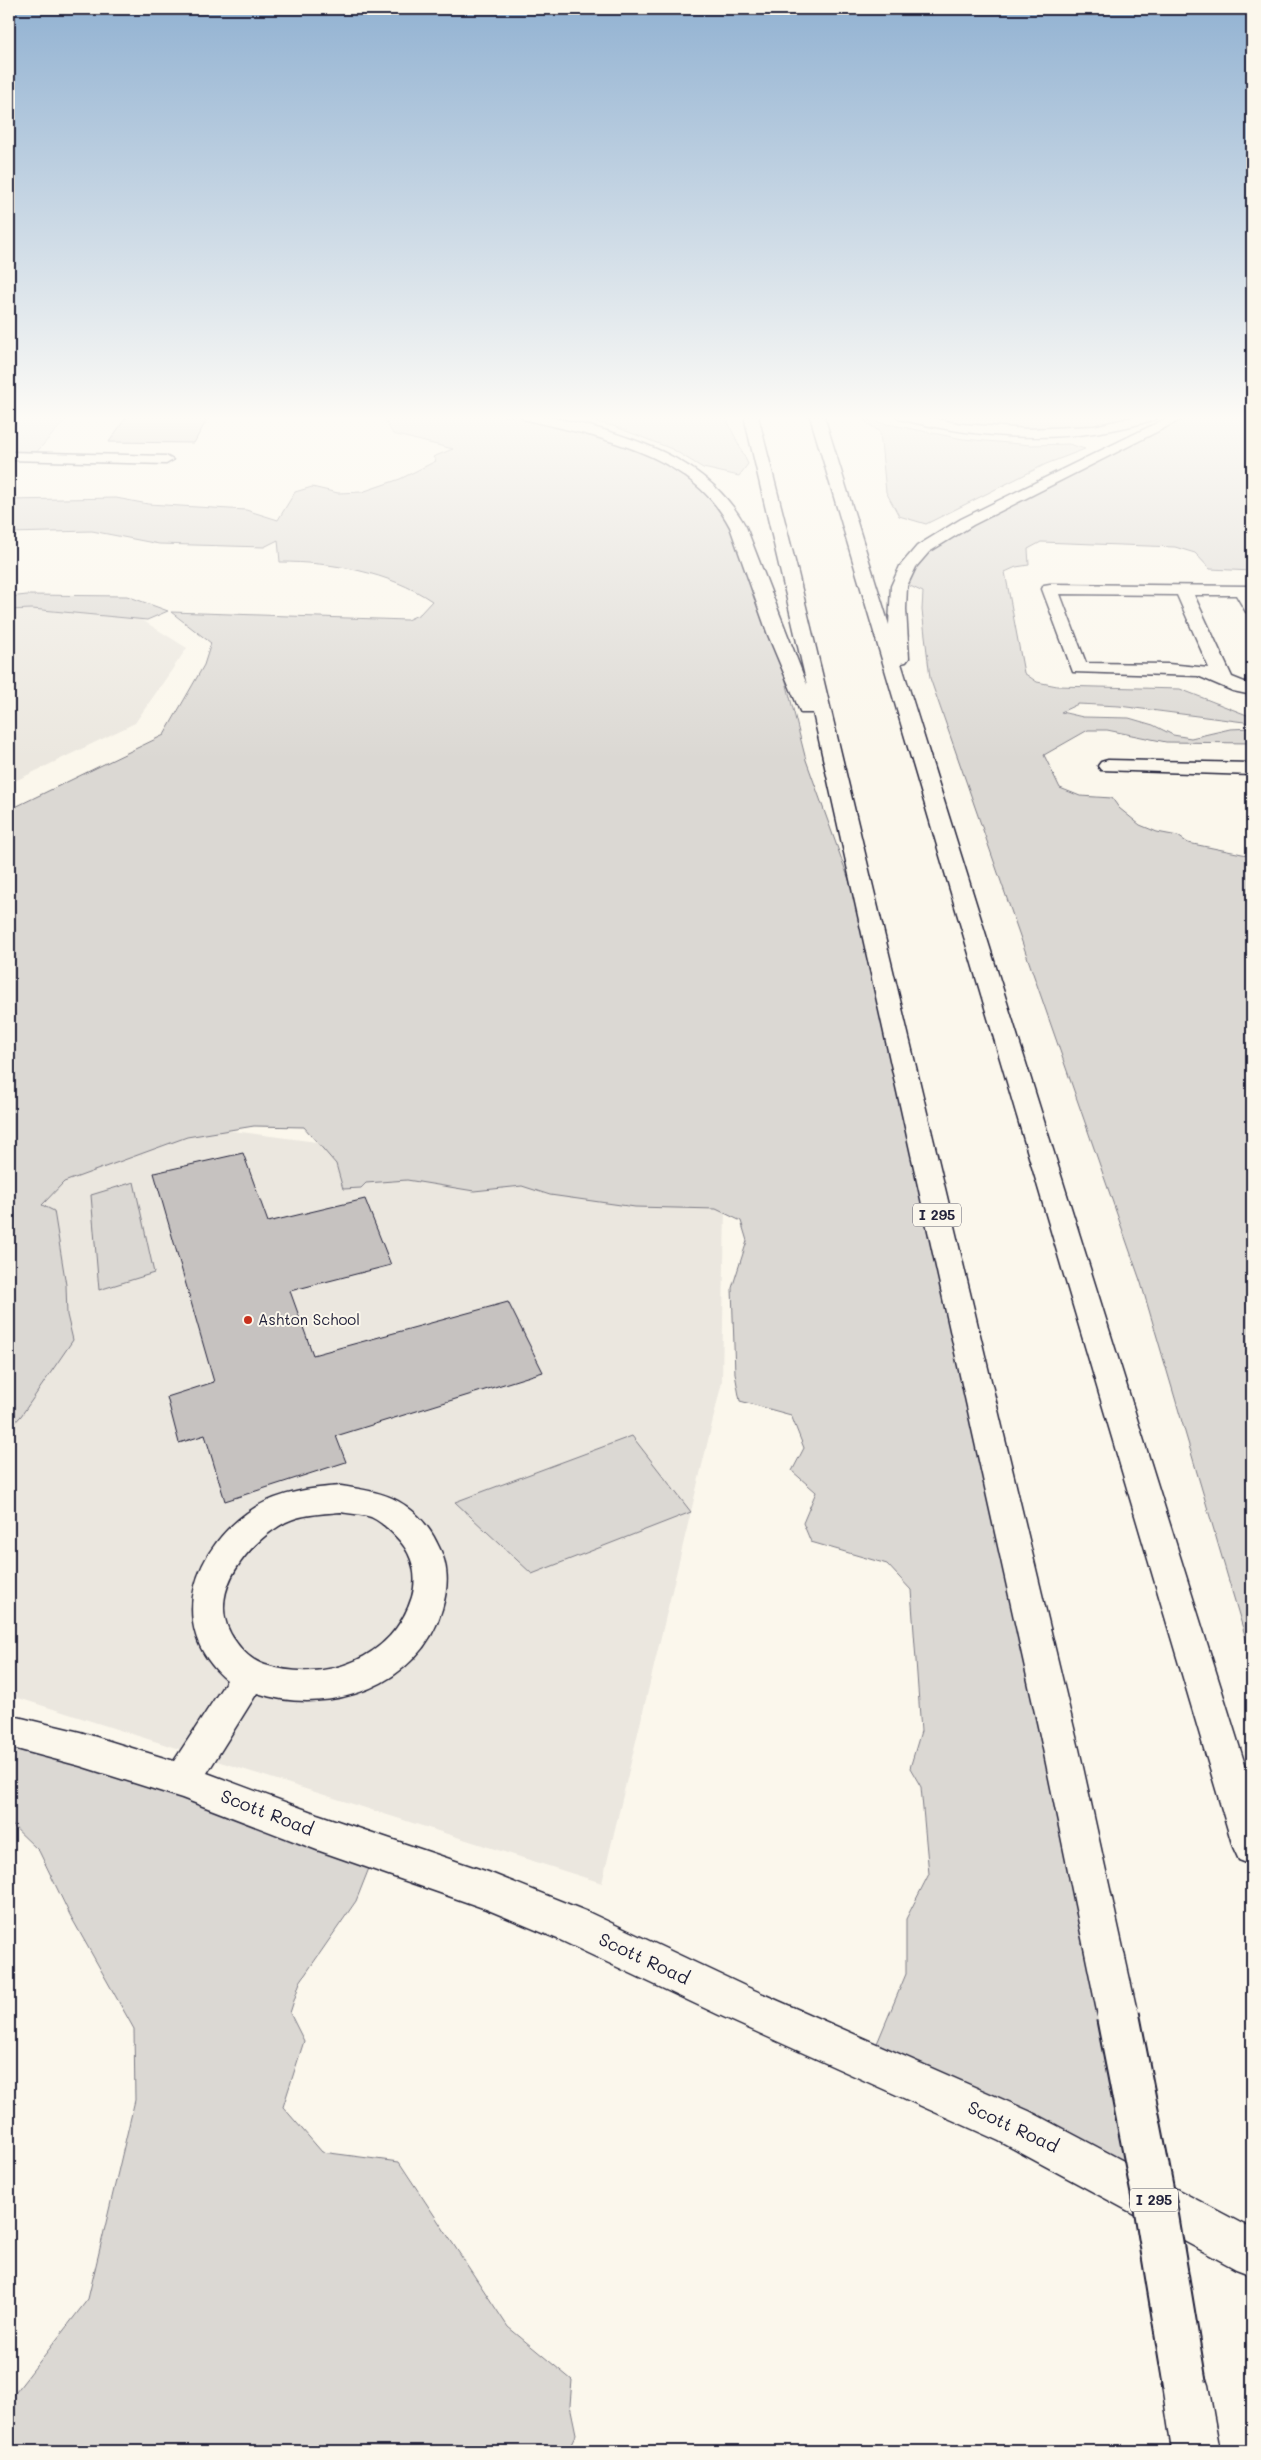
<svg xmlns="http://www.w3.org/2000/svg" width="1261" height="2460" font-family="Mali,sans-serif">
  <rect width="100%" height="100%" fill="#fbf7ec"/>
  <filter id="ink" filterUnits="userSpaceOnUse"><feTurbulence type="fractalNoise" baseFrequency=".02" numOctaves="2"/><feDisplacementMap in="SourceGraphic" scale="10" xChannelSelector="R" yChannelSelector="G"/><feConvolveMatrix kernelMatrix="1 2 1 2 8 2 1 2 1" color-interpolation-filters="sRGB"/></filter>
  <g filter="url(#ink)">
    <g fill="#ebe7df">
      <path d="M118 605 187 648 135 723 9 784V608Z"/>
      <path d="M179 1124 462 1161 725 1207 722 1382 602 1883 9 1695V1221L81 1169Z"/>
    </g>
    <g fill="#dbd8d3" stroke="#7e7d87">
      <path d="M9 416H69L33 456H9Z"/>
      <path d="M368 416H528L604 435 690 475 728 516 777 646 806 760 853 891 953 1306 1136 2178 873 2053 906 1974V1919L929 1874 921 1787 910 1768 921 1731 911 1590 887 1564 811 1542 803 1523 816 1492 792 1471 804 1448 791 1415 740 1401 735 1374 732 1288 747 1241 741 1221 716 1209 635 1207 550 1195 522 1186 474 1191 407 1180 366 1183 361 1188 343 1189 336 1164 304 1127 254 1126 187 1137 64 1182 42 1205 54 1211 66 1285 67 1315 73 1340 21 1416 9 1429V810L164 735 204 665 211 643 171 612 407 620 420 614 432 601C389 572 331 562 280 562L278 540 264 547 159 544 92 531 9 533V500L116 498 148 504 246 510 278 520 295 492 312 487 338 493 362 492 400 479 436 461 433 457 453 449 393 434 383 418Z"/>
      <path d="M573 416H725L748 464 739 476 703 468 672 449 616 427Z"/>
      <path d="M904 416H1146C1085 443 968 430 904 416Z"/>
      <path d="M1177 416H1252V571L1210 569 1195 553 1175 547 1041 542 1028 549 1029 565 1016 567 1005 572 1024 673 1037 682 1057 686 1180 689 1252 717V723L1119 706 1078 704 1061 712 1083 717 1129 718 1153 725 1173 735 1191 738 1230 729 1252 728V743L1166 742 1107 730H1088L1044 755 1060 788 1080 796 1112 798 1119 808 1140 825 1157 832 1178 836 1188 843 1252 856V1659L1141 1283 930 678 922 610 923 592 897 580 912 555 933 536Z"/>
      <path d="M862 419 963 439 1031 445 1069 444 1085 449 1046 464 926 524 899 516 886 492 880 432Z"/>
      <path d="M27 595 127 596 168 611 147 620 32 609 9 610V597Z"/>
      <path d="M134 1182 154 1273 99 1290 91 1195Z"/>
      <path d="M632 1436 691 1512 532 1574 455 1502Z"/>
      <path d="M9 1731 104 1757 377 1848 356 1901 300 1982 290 2013 304 2041 283 2107 322 2152 399 2162 508 2327 572 2380 570 2405 576 2434 568 2451H9V2401L88 2299 135 2100 134 2029 70 1915 39 1851 9 1822Z"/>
    </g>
    <g fill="#c6c2c0" stroke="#22223b">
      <path d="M127 416H209L194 443 109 442Z"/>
      <path d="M243 1153 268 1222 365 1199 391 1265 290 1291 313 1355 508 1302 543 1372 336 1436 346 1462 225 1501 205 1435 179 1443 167 1397 214 1382 154 1173Z"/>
    </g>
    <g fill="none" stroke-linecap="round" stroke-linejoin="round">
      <defs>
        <g id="minor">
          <path d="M9 452 166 456 173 460 166 464 9 460Z"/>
          <path d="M1050 584 1248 586 1252 593V613L1246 612 1236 595H1194L1232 677 1252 685V695L1233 691 1198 676 1073 672 1042 589 1044 585ZM1060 594 1177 595 1209 668 1168 664 1086 663Z"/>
          <path d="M1108 760 1252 763V775L1101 770 1098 766 1101 762Z"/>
          <path d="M341 1486C359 1489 376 1491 392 1498 412 1507 428 1524 437 1543 449 1565 449 1585 442 1609 420 1686 329 1717 257 1693L207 1773 317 1814 488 1872 588 1912 747 1987 1029 2111 1252 2229V2275L1236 2269 999 2141 719 2015 560 1940 486 1909 317 1850 182 1798 80 1766 9 1747V1715L80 1732 174 1761 227 1680C164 1627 194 1545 256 1507 281 1492 312 1488 341 1486ZM341 1512C351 1514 362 1514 371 1517 382 1522 392 1532 400 1541 413 1556 418 1577 412 1597 393 1659 325 1684 265 1665 253 1661 243 1652 236 1642 204 1600 242 1549 279 1526 297 1514 320 1514 341 1512Z"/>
        </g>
        <g id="highway">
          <path d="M521 416C545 414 569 421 593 427 654 444 714 468 746 527L807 685 744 416H758L798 573 1079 1749 1138 2016 1132 2030 1118 2036 1104 2030 1098 2016 1043 1749 813 713H801L799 709 768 635 730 527C691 452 597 437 523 419Z"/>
          <path d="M810 416H824L889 625 891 586 900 566 917 546 961 519 1171 416H1188L973 525 929 552 916 567 907 586 906 609 909 658 906 662 901 663 1252 1787V1865L1239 1860 1233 1847Z"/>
          <path d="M897 416H920L962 424 1028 429 1094 426 1138 416H1158L1156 419C1071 446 984 440 899 419Z"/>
          <path d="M1185 2362 1202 2368 1208 2385 1220 2451H1172L1162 2385 1168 2368Z"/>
        </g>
      </defs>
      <use href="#minor" stroke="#22223b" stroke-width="3"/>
      <use href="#highway" stroke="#22223b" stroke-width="3"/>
      <use href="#minor" fill="#fbf7ec" fill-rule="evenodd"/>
      <use href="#highway" fill="#fbf7ec" fill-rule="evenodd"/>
      <defs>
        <path id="highway-bridge" d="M1118 2016 1156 2210 1185 2385"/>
      </defs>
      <use href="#highway-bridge" stroke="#22223b" stroke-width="46" stroke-linecap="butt"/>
      <use href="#highway-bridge" stroke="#fbf7ec" stroke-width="42"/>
    </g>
  </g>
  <linearGradient id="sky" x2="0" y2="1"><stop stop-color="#92b2d2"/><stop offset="0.55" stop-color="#fdfbf6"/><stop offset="1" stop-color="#fdfbf6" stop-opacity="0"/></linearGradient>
  <rect width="1261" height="760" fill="url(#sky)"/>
  <circle fill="#c8321e" stroke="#fbf7ec" stroke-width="2" cx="248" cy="1320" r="5"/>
  <g text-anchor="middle" stroke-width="4" stroke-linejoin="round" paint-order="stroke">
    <g fill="#fbf7ec" stroke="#636270" stroke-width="1">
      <rect x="913" y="1203.5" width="48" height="23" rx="4"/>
      <rect x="1130" y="2188.5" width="48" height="23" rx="4"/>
    </g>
    <g font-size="14" font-weight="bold" fill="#22223b">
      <text x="937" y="1220">I 295</text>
      <text x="1154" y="2205">I 295</text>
    </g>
    <g font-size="15" fill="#22223b" stroke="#fbf7ec" text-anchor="start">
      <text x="258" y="1325">Ashton School</text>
    </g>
    <g font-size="18" fill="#22223b" stroke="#fbf7ec">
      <text transform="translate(267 1813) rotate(21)" y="6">Scott Road</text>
      <text transform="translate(644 1959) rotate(25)" y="6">Scott Road</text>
      <text transform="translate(1013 2127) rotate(25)" y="6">Scott Road</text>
    </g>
  </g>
  <rect width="1261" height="2460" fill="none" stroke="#fbf7ec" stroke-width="30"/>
  <rect x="15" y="15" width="1231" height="2430" fill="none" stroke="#22223b" stroke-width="2" filter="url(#ink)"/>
</svg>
